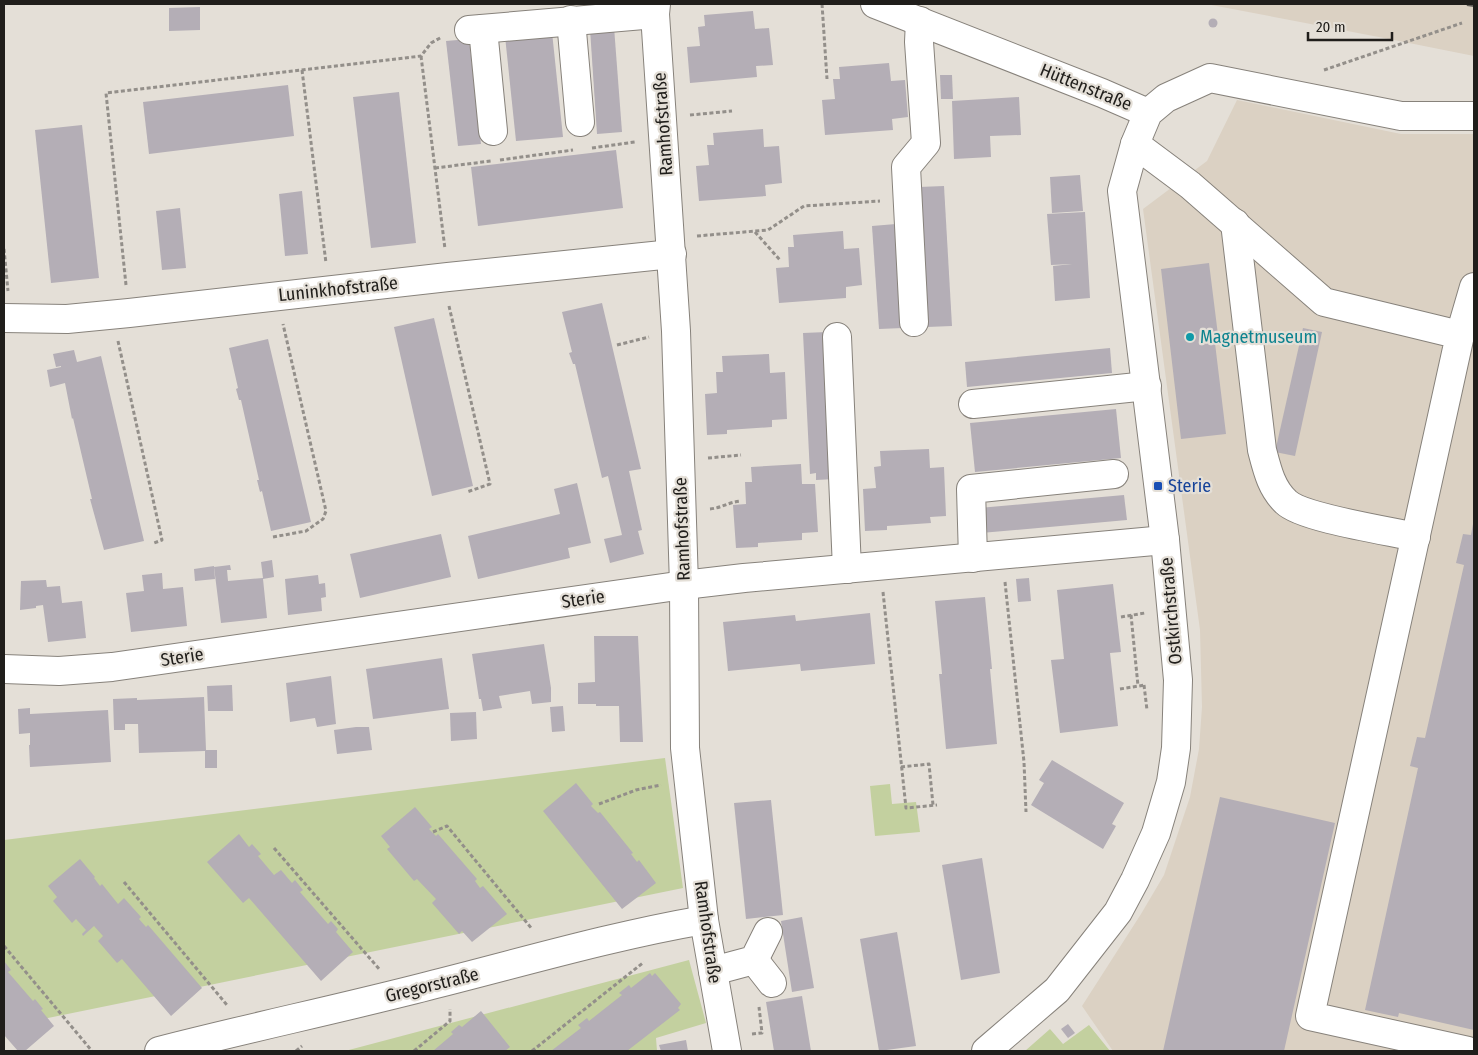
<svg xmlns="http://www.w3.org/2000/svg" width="1478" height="1055" font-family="'Fira Sans Condensed',sans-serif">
  <rect width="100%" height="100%" fill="#e4dfd7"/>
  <g fill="#dbd1c3">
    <path d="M1206 4H1474V56L1384 38Z"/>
    <path d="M1237 100 1401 134H1474V1051H1113L1082 1006 1141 914 1164 875 1190 797 1199 749 1202 707 1200 630 1143 209 1207 161Z"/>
  </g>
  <g fill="#c3d09f">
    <path d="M665 758 683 888 4 1027V840Z"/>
    <path d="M890 784 892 804 916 802 920 832 875 836 870 786Z"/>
    <path d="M689 960 706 1023 656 1038 657 1051H345Z"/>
    <path d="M1089 1025 1110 1051H1025L1050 1029 1063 1044Z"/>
  </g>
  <g fill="#b4aeb6">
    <path d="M200 7V30L169 31V8Z"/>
    <path d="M753 11 755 29 769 28 773 65 756 66 757 77 690 83 687 47 700 46 698 27 705 26 704 15Z"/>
    <circle cx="1213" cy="23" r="4.5"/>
    <path d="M614 27 622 132 597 134 590 29Z"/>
    <path d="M552 32 563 137 516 141 505 36Z"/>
    <path d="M469 39 481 144 458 146 446 41Z"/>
    <path d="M889 63 891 81 905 80 908 117 892 119 893 130 825 135 822 100 835 99 833 79H840L839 67Z"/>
    <path d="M940 75H952L953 99H941Z"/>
    <path d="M288 85 294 136 149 154 143 102Z"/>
    <path d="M399 92 416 243 371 248 353 97Z"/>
    <path d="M1019 97 1021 135 990 136 991 157 954 159 952 101Z"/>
    <path d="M82 125 99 278 51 283 35 130Z"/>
    <path d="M763 129 764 147 779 146 782 183 765 185 766 196 699 201 696 166 709 165 707 145H714L713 133Z"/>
    <path d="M616 150 623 208 478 226 471 167Z"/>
    <path d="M1080 175 1083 211 1052 213 1050 177Z"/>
    <path d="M944 186 952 326 927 327 919 187Z"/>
    <path d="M302 191 308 254 285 256 279 194Z"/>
    <path d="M180 208 186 268 162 270 156 211Z"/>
    <path d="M1085 212 1090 298 1055 301 1053 266 1072 264 1051 265 1047 214Z"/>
    <path d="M896 224 903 328 879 329 872 226Z"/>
    <path d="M843 231 844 249 859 248 862 285 846 287V298L779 303 776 268 789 267 788 247H794L793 235Z"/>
    <path d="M1209 263 1218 335H1214L1226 434 1181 439 1161 269Z"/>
    <path d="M602 303 641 469 629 471 642 530 638 531 644 554 610 563 604 539 622 535 608 476 602 478 575 364H573L569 353 572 352 562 312Z"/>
    <path d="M434 318 473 486 432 496 394 327Z"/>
    <path d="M1303 328 1322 332 1295 456 1275 452Z"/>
    <path d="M827 332 835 479 816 480V473L810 474 803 333Z"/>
    <path d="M268 339 311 522 271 531 262 491 260 492 257 480H259L241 400H239L236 389 238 388 229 348Z"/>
    <path d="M1110 348 1112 373 967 387 965 362Z"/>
    <path d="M74 350 77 362 101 356 144 541 104 550 90 499H92L73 418 72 419 65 383 50 387 47 370 61 367V366L56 367 53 354Z"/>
    <path d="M769 354 770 373 785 372 787 419 772 420V427L727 430V434L707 435 705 394 717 393 716 372H723L722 356Z"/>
    <path d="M1116 409 1121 458 975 472 970 423Z"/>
    <path d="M929 449 930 468 944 467 946 516 930 517 931 523 887 526V530L865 531 863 489 876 488 874 467 881 466 880 451Z"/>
    <path d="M801 464 802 484H815L818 532 802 533V540L758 543V547L736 548 733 505 746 504 745 482H752L751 467Z"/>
    <path d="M577 483 591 543 568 548 570 558 478 579 468 536 560 514 554 489Z"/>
    <path d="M1124 495 1127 520 981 533 979 508Z"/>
    <path d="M1473 524H1474V1030L1399 1013 1398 1017 1365 1010 1418 768 1410 766 1417 737 1425 738 1464 565 1456 563 1463 534 1471 535Z"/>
    <path d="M441 534 451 577 360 598 350 554Z"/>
    <path d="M272 560 274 577 263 579 267 618 221 623 214 567 230 565 231 570H227L228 581 263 578 261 562Z"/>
    <path d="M214 566 215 579 195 581 194 569Z"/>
    <path d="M162 573 163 589 183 587 187 626 131 632 126 593 144 591 142 575Z"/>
    <path d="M318 575 319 584 325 583 326 597 321 598 322 611 288 615 285 579Z"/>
    <path d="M1029 578 1031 601 1018 602 1016 579Z"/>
    <path d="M46 580 47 587 60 586 62 603 82 601 86 638 48 642 43 605 36 606V608L20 610 21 581Z"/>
    <path d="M1113 584 1121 652 1110 653 1118 726 1060 733 1051 660 1064 659 1057 590Z"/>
    <path d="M985 597 992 669H990L997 744 946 749 939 674H942L935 601Z"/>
    <path d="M870 613 875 664 801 671 800 664 728 671 723 622 795 615 796 621Z"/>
    <path d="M594 636H638L643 742H620L619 706H596V704H578V683L595 682Z"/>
    <path d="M544 644 551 688V702L532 704 530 691 499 696 502 708 483 711 481 699H479L472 654Z"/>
    <path d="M442 658 449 709 373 719 366 669Z"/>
    <path d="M331 676 336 724 317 727 315 718 290 722 286 683Z"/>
    <path d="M232 685 233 711H208L207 686Z"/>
    <path d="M204 697 206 750H217V768H205V751L139 753 138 724H125V730H114L113 699 137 698V700Z"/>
    <path d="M563 706 565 731 552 732 550 707Z"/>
    <path d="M30 708V714L108 710 111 762 30 767 29 745H30V733L19 734 18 709Z"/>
    <path d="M476 712 477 739 451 741 450 713Z"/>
    <path d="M356 727H369L372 750 337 754 334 730Z"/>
    <path d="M1052 760 1124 803 1112 824 1116 826 1103 849 1031 805 1044 783 1039 780Z"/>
    <path d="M576 783 593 804 591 806 598 813 600 812 633 853 631 854 637 862 639 860 656 883 622 909 543 811Z"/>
    <path d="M1220 797 1335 823 1284 1051H1163Z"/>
    <path d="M771 800 783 915 746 919 734 803Z"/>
    <path d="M415 807 432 827 429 829 436 836 438 834 477 879 475 881 480 888 483 886 507 914 472 942 462 931 459 934 432 903 436 899 417 879 414 881 387 849 390 847 381 836Z"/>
    <path d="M239 834 249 847 252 844 261 854 258 856 274 875 281 870 292 883 295 880 303 890 300 892 328 924 331 921 338 929 336 932 353 952 321 981 249 898 243 903 207 862Z"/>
    <path d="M982 858 1000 973 961 980 942 865Z"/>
    <path d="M80 859 95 877 94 878 100 886 102 884 118 904 124 898 141 917 139 919 146 927 148 925 202 988 171 1016 122 959 117 963 98 941 103 936 94 926 83 936 82 934 86 930 76 919 72 923 53 901 57 897 48 886Z"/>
    <path d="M802 917 814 988 792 992 781 921Z"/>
    <path d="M897 932 916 1046 879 1051 860 939Z"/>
    <path d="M4 961 11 970 8 972 33 1001 35 999 43 1009 41 1010 54 1026 25 1051H18L4 1035Z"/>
    <path d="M650 973 652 976 655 973 681 1004 678 1008 680 1010 627 1051H551L581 1028 578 1025 587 1018 589 1021 622 995 619 993 629 985 631 988Z"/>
    <path d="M802 996 811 1051H774L766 1002Z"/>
    <path d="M481 1011 510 1047 505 1051H433L453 1034 451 1032 459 1025 462 1027Z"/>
    <path d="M1068 1024 1075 1033 1068 1038 1061 1029Z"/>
    <path d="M686 1040 688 1051H661L659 1045Z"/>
  </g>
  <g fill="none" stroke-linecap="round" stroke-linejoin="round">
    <defs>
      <g id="minor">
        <path d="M656 4 655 14 676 331 684 585 685 748 704 920 727 1051"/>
        <path d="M875 4 1102 93 1148 113"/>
        <path d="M571 20 580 122"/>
        <path d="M483 29 493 131"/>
        <path d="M469 30 655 14"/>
        <path d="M1135 144 1190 185 1324 302 1460 335 1310 1016 1468 1051"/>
        <path d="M1235 223 1262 450C1267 469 1271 488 1286 502 1302 518 1390 531 1416 537"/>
        <path d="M4 318 67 319 129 313 448 277 672 254"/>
        <path d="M914 322 906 167 926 143 919 42 920 21"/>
        <path d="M1460 335 1474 287"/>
        <path d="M837 337 847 569"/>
        <path d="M973 404 1147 386"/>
        <path d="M973 558 971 489 1114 474"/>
        <path d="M4 669 59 671 112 667 684 585 744 578 1165 540"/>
        <path d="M754 960 772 983"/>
        <path d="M713 971 754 960 768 932"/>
        <path d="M159 1051C248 1028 339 1009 428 986 520 963 611 936 704 920"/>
        <path d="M986 1051 1057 990 1118 912 1135 880 1156 833 1171 782 1176 748 1178 680 1165 540 1122 191 1135 144 1148 113 1166 98 1210 78 1401 116H1474"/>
      </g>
    </defs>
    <use href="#minor" stroke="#87827b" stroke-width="30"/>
    <g stroke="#938f8a" stroke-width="3" stroke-dasharray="4 2.5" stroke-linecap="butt">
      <path d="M822 4 827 79"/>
      <path d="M421 56 445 249"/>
      <path d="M302 70 326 263"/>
      <path d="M1324 70 1462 23"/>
      <path d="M690 115 732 111"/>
      <path d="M592 148 635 142"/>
      <path d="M500 160 573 150"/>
      <path d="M435 168 491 161"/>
      <path d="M755 232 780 260"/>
      <path d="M697 236 768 230 804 206 880 201"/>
      <path d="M4 249 8 291"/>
      <path d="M126 285 106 93 421 56 431 43 442 37"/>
      <path d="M449 306 490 484 467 492"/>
      <path d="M118 341 162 540 154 543"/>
      <path d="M617 345 649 337"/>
      <path d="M708 458 741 455"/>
      <path d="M710 509C721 508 729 502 741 501"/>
      <path d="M273 537 306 531 323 519 326 511 283 324"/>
      <path d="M1005 582 1024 762 1026 812"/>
      <path d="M883 592 906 808 937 805"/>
      <path d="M1131 615 1138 686"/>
      <path d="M1121 617 1145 613"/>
      <path d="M1144 685 1147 710"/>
      <path d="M1120 689 1145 685"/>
      <path d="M901 767 929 764 933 805"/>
      <path d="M599 804 636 790 661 785"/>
      <path d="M433 832 447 826 532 929"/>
      <path d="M274 848 380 970"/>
      <path d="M124 882 227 1005"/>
      <path d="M4 946 92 1051"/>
      <path d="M752 1034 762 1033 759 1007"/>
      <path d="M296 1051 302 1046"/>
      <path d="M414 1051 450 1021V1009"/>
      <path d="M532 1051 644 962"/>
    </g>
    <use href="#minor" stroke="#fff" stroke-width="28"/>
    <path stroke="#605d58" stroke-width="4" stroke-dasharray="9 9" stroke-linecap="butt" d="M1467 4 1474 5"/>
  </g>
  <circle fill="#0f9aa8" stroke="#e4dfd7" stroke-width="2" cx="1190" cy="337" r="5"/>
  <rect fill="#1a4fb4" stroke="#e4dfd7" stroke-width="2" x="1153" y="481" width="10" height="10" rx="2.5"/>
  <g text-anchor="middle" stroke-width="4.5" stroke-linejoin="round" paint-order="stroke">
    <g font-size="18" fill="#201e1b" stroke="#e4dfd7">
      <text transform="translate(1086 87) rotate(22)" y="6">Hüttenstraße</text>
      <text transform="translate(663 124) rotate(-94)" y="6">Ramhofstraße</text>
      <text transform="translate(338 289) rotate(-6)" y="6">Luninkhofstraße</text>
      <text transform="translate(682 529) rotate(-92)" y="6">Ramhofstraße</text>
      <text transform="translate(583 599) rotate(-8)" y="6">Sterie</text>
      <text transform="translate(1171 611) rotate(-95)" y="6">Ostkirchstraße</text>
      <text transform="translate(182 657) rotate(-9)" y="6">Sterie</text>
      <text transform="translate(708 932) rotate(82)" y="6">Ramhofstraße</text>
      <text transform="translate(432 985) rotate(-14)" y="6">Gregorstraße</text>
    </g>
    <g font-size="18" fill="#0d838f" stroke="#e4dfd7" text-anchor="start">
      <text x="1200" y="343">Magnetmuseum</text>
    </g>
    <g font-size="18" fill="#164399" stroke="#e4dfd7" text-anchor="start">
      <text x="1168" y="492">Sterie</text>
    </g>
  </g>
  <rect width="1478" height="1055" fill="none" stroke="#201e1b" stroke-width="10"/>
  <path d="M1308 32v8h84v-8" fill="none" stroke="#201e1b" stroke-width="2.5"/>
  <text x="1316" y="32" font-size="15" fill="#201e1b" stroke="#e4dfd7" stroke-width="4" paint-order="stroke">20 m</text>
</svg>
